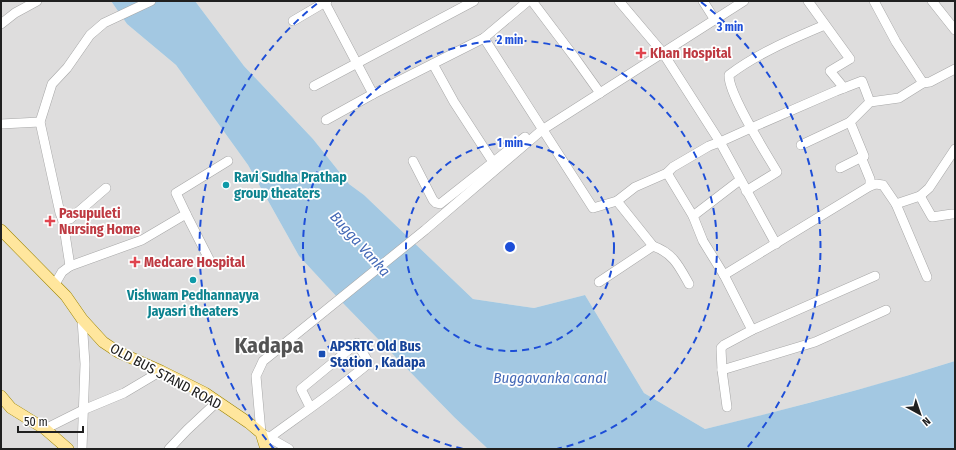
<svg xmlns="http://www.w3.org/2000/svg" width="956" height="450" font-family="'Fira Sans Condensed',sans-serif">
  <rect width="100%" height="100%" fill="#f1efe5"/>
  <g fill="#dedddd">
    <path d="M1 1H111L127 24 176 65 248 165 299 256 337 297 454 417 488 449H1Z"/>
    <path d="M195 1H955V361L883 383 755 417 705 429 644 393 585 295 534 308 473 299 364 195 349 184 313 139 244 66Z"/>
  </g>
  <path fill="#a3c8e2" d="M111 1H195L244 66 313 139 349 184 364 195 473 299 534 308 585 295 644 393 705 429C789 409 872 387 955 361V449H488L454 417 337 297 299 256 248 165 176 65 127 24Z"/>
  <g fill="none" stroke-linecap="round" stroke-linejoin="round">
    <defs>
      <g id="minor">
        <path d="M324 1 373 94"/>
        <path d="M532 1 575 58 600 93"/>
        <path d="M619 1 663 53 720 142 776 244"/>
        <path d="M703 1 715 20"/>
        <path d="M808 1 850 59 830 71 844 88"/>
        <path d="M874 1 896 42 923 83"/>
        <path d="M932 1 955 30"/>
        <path d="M293 21 327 1"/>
        <path d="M1 24 15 13 37 1"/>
        <path d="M484 38 593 208 617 201 635 187 667 173 673 167 709 146 720 142 751 128 836 91 862 81 870 102"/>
        <path d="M433 64 454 102 493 162"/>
        <path d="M314 86 474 1"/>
        <path d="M326 120 373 94 484 38 528 1"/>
        <path d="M1 124 40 122"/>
        <path d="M801 145 850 122"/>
        <path d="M861 157 870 179V186"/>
        <path d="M413 161 433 200 436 203 440 204 525 137"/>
        <path d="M840 168 864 156 850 122 870 102 899 98 923 83 930 82 955 69"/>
        <path d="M667 173 693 216 703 241 724 275"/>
        <path d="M746 191 777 172C766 153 728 94 729 75 758 53 792 39 825 25"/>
        <path d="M920 196 932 217 952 214H955"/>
        <path d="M617 201 653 246"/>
        <path d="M896 204 927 277"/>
        <path d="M186 214 211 263"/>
        <path d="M693 216 740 180"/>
        <path d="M63 221 70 219 106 188"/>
        <path d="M70 266 63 221 60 213 40 122 52 84 67 68 90 35 104 23 151 1"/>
        <path d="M599 282 653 246C673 253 679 266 689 284"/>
        <path d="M55 284 62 272 70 266 142 240 186 214 176 193 228 161"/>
        <path d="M82 319 85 364 82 449"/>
        <path d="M752 330 875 276"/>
        <path d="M722 370 815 342 886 310"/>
        <path d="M727 407 722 370 721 348 724 345 752 330 724 275 870 186 876 184 883 185 896 204 920 196 929 188 955 149"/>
        <path d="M45 429 83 410 124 393 161 371"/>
        <path d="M269 438C303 413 337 390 369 363L357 343 301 389 310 407"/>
        <path d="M169 449 187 430 218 401"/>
        <path d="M289 449 261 433 256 376 263 361 425 230 542 130 744 1"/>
      </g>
      <g id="major">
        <path d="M1 230 66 296 82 319 103 342 118 352 161 371 205 393 249 423 261 433 266 449"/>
        <path d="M1 396 11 408 45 429 68 449"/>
      </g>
    </defs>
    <use href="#minor" stroke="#a7a7a7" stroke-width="10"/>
    <use href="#major" stroke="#9c8400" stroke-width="12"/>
    <use href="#minor" stroke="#fff" stroke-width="9"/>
    <use href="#major" stroke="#ffe69d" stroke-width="11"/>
  </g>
  <g fill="none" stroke="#1d4ed8" stroke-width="2" stroke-dasharray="7 5">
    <circle cx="510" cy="247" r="104"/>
    <path d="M463 449A207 207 0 1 1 557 449"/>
    <path d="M274 449A311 311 0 0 1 319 2M701 2A311 311 0 0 1 746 449"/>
  </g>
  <g fill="#e0444e" stroke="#fff" stroke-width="1.5">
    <path d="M639 47h4v4h4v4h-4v4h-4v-4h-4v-4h4z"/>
    <path d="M48 215h4v4h4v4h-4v4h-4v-4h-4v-4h4z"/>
    <path d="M133 256h4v4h4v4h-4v4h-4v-4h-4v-4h4z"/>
  </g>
  <g fill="#0f9aa8" stroke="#fff" stroke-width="1.5">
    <circle cx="226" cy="185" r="4"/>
    <circle cx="193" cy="280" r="4"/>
  </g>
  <rect fill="#1a4fb4" stroke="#fff" stroke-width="1.5" x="318" y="350" width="8" height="8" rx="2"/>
  <g text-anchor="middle" stroke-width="3.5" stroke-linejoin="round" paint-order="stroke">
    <g font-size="14" font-weight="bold" fill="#be3a42" stroke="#fff" text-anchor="start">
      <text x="650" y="58">Khan Hospital</text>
      <text x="59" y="218">Pasupuleti<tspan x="59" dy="16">Nursing Home</tspan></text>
      <text x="144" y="267">Medcare Hospital</text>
    </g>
    <g font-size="14" font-weight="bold" fill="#0d838f" stroke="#fff" text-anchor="start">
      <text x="234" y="182">Ravi Sudha Prathap<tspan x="234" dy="16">group theaters</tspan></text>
      <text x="193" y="300" text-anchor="middle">Vishwam Pedhannayya<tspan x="193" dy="16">Jayasri theaters</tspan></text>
    </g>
    <g font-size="14" font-weight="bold" fill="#164399" stroke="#fff" text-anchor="start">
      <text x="330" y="351">APSRTC Old Bus<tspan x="330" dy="16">Station , Kadapa</tspan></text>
    </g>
    <g font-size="14" fill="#202020" stroke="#fff">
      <text transform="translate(166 376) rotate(28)" y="5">OLD BUS STAND ROAD</text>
    </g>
    <g font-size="15" font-style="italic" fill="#4469b7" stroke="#fff">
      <text transform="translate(360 244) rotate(48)" y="5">Bugga Vanka</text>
      <text x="550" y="383">Buggavanka canal</text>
    </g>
    <g font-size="22" font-weight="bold" fill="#535353" stroke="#fff">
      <text x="269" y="353">Kadapa</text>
    </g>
  </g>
  <circle cx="510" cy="247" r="6" fill="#1d4ed8" stroke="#fff" stroke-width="2"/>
  <g font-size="12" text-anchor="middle" font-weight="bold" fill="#1d4ed8" stroke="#fff" stroke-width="3.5" stroke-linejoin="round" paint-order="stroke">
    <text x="730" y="31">3 min</text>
    <text x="510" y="44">2 min</text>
    <text x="510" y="147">1 min</text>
  </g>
  <rect width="956" height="450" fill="none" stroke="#202020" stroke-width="4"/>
  <g transform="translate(920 414) rotate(140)" stroke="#ffffff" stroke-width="3" paint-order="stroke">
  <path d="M0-3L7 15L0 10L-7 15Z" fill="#202020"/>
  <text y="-6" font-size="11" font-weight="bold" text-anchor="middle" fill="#202020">N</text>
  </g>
  <path d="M18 426v6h65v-6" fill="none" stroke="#202020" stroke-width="2"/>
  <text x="24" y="426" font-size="12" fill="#202020" stroke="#ffffff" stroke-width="3" paint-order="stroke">50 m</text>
</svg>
